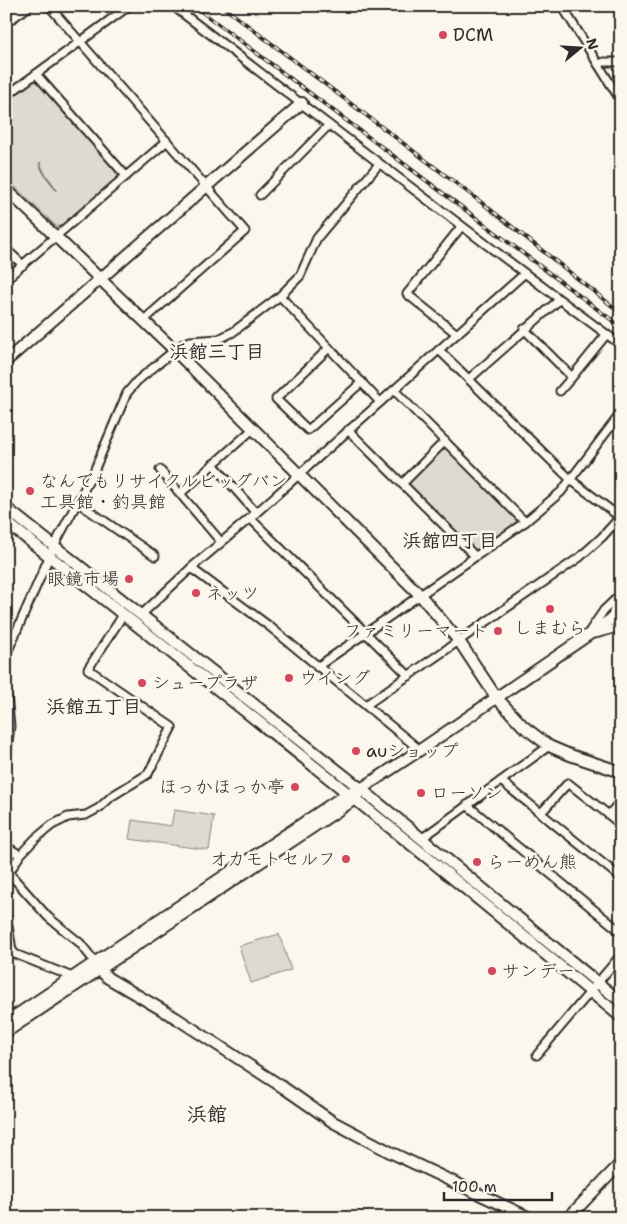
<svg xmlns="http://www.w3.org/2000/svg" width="627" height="1224" font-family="'Shantell Sans','Klee One',sans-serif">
  <rect width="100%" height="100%" fill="#fbf7ec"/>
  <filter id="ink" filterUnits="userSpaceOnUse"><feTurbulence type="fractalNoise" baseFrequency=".02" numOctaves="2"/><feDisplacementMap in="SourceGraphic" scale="10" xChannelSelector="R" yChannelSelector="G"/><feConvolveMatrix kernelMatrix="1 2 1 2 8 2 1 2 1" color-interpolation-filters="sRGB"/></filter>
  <g filter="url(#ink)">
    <g fill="#dddad0" stroke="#84827e">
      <path d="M38 81 119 173 120 178 62 227 56 226 6 178V101L32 82Z"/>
      <path d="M446 447 517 519V523L478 550 473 549 409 486V481L443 448Z"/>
      <path d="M174 810 214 816 209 850 129 839 132 820 171 826Z"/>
      <path d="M279 934 291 970 251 983 239 946Z"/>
    </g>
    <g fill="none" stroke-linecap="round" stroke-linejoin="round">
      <path stroke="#7b7a75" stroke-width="2" d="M40 163C42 175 51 180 56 190"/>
      <defs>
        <g id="street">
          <path d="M49 6 245 231 144 320"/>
          <path d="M173 6C322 119 470 234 621 345"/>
          <path d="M562 6 621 101"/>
          <path d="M598 64 604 62H621"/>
          <path d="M36 74 126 176"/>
          <path d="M6 96 129 6"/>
          <path d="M260 195 329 125"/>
          <path d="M6 249 23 265"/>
          <path d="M6 279 167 141"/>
          <path d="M280 296 380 402"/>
          <path d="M524 329 572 377 606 335"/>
          <path d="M457 334 407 294 461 227"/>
          <path d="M329 348 276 399 308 430 362 382"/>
          <path d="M439 350 571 480 621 518"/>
          <path d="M469 379 559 300"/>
          <path d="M394 390 525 522"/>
          <path d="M560 391 572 377"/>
          <path d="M348 430 475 556"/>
          <path d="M213 464 256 513"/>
          <path d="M160 470 221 542"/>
          <path d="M402 484 445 441"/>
          <path d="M181 493 253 429"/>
          <path d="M77 502 155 556"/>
          <path d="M250 518 409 676"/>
          <path d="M191 568 269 626 420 750"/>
          <path d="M141 615 191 568 256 513 524 274"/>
          <path d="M589 632 604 610 621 594"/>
          <path d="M595 634 621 627"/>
          <path d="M6 655 54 546 94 471 127 393 137 381 181 345 190 341 219 339 233 332 280 296 300 276 317 238 379 164"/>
          <path d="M317 667 525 522 561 492 621 413"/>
          <path d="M6 686 10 726 6 759"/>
          <path d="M366 705 580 557 602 537 621 516"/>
          <path d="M501 781 621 878"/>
          <path d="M621 800 609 815 621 825"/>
          <path d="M467 805 621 932"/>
          <path d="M541 813 568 783 609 815"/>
          <path d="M421 839 549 746"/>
          <path d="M6 846 20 855 6 878"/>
          <path d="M20 855 35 839 52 825 68 817 86 815 99 808 112 796 148 774 172 727 88 669 123 615"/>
          <path d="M9 873 48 917 80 943 95 962"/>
          <path d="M6 914 12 950 15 954 75 978"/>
          <path d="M537 1055 621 955"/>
        </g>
        <g id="secondary">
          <path d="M6 21 27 6"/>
          <path d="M6 189 167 343 420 595 459 641 496 697 523 726 549 746 570 755 621 772"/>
          <path d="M6 361 302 103"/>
          <path d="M6 508 361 789 621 1002"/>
          <path d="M6 522C213 685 419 848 621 1017"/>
          <path d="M613 618 615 611 621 607"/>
          <path d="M95 962 99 969 108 978 176 1018 284 1088 333 1122 392 1153 530 1218"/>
          <path d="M6 1020 18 1014 348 793 361 789 420 750 613 618 621 617"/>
          <path d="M6 1032C122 954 239 877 355 799L358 794"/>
          <path d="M568 1218 621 1163"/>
        </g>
      </defs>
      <use href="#street" stroke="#2b2b2b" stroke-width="11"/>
      <use href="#secondary" stroke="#2b2b2b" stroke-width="14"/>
      <use href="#street" stroke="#fbf7ec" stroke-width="7"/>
      <use href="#secondary" stroke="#fbf7ec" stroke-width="10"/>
      <defs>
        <g id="rail">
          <path d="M194 6 621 327"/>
          <path d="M222 6 486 206 621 313"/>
        </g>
      </defs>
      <use href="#rail" stroke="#2b2b2b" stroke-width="4"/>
      <use href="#rail" stroke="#fbf7ec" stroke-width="2" stroke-dasharray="5.5" stroke-linecap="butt"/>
    </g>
  </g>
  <g fill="#d1495b" stroke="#fbf7ec" stroke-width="2">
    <circle cx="443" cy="35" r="5"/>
    <circle cx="30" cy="491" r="5"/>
    <circle cx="129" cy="579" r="5"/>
    <circle cx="196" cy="593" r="5"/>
    <circle cx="550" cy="609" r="5"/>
    <circle cx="498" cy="631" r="5"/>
    <circle cx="289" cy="678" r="5"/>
    <circle cx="142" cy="683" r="5"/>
    <circle cx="356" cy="751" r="5"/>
    <circle cx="295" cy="787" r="5"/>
    <circle cx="421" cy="793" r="5"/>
    <circle cx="346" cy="859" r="5"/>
    <circle cx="477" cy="862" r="5"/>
    <circle cx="492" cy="971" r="5"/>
  </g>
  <g text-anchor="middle" stroke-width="5" stroke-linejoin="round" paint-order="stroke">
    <g font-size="18" fill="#2b2b2b" stroke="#fbf7ec" text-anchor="start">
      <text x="453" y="41">DCM</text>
      <text x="40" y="487">なんでもリサイクルビッグバン<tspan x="40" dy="21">工具館・釣具館</tspan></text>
      <text x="119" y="585" text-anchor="end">眼鏡市場</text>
      <text x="206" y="599">ネッツ</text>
      <text x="550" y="634" text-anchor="middle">しまむら</text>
      <text x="488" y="637" text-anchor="end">ファミリーマート</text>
      <text x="299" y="684">ウイング</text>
      <text x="152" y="689">シュープラザ</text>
      <text x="366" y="757">auショップ</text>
      <text x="285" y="793" text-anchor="end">ほっかほっか亭</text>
      <text x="431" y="799">ローソン</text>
      <text x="336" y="865" text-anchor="end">オカモトセルフ</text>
      <text x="487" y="868">らーめん熊</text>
      <text x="502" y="977">サンデー</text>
    </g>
    <g font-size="19" font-weight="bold" fill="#2b2b2b" stroke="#fbf7ec">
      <text x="217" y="358">浜館三丁目</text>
      <text x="450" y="547">浜館四丁目</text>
      <text x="94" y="713">浜館五丁目</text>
    </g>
    <g font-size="20" font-weight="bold" fill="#2b2b2b" stroke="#fbf7ec">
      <text x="207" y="1121">浜館</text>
    </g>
  </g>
  <rect width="627" height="1224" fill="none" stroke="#fbf7ec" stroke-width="25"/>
  <rect x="12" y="12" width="602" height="1199" fill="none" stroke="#2b2b2b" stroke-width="2" filter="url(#ink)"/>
  <g transform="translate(580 48) rotate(72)" stroke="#fbf7ec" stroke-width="4" paint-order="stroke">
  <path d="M0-4L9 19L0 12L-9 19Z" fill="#2b2b2b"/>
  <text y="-8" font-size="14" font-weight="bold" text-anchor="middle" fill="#2b2b2b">N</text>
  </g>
  <path d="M444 1192v8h108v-8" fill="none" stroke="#2b2b2b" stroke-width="2.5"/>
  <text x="452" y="1192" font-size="15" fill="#2b2b2b" stroke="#fbf7ec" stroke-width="4" paint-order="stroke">100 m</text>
</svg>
